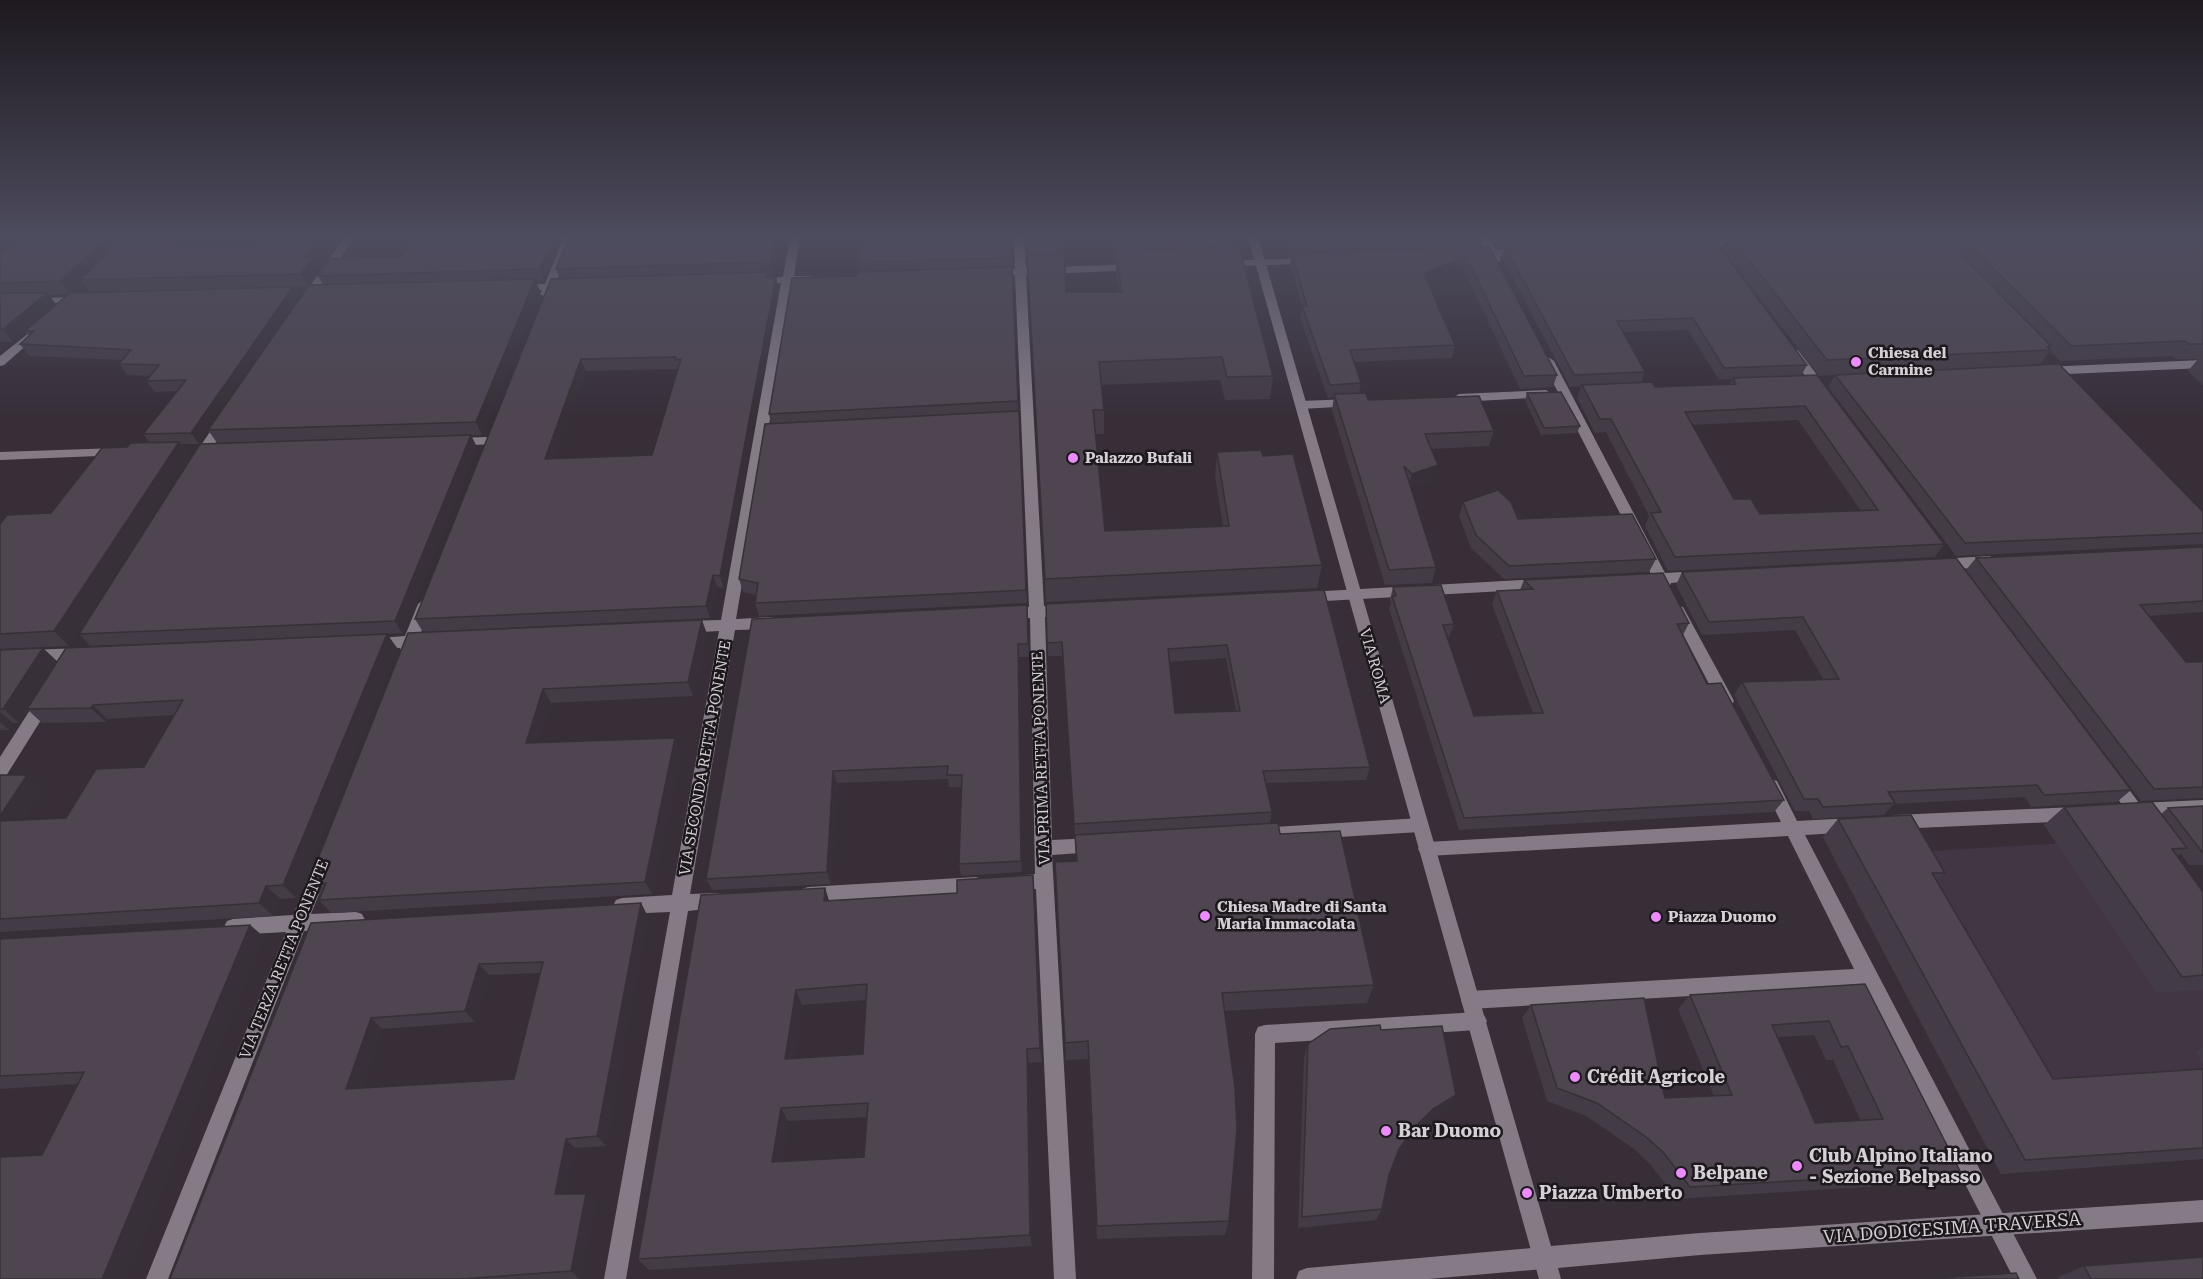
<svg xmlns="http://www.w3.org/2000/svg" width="2203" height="1279" font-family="'Roboto Serif',serif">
  <rect width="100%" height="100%" fill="#372e38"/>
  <path fill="#423544" d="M2129 839 2203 943V1159L2001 1174 1833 857Z"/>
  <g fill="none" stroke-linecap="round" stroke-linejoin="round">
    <g fill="#857b87" fill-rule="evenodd">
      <path d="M1546 390 1552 394 1550 397 1459 402 1453 398 1459 394Z"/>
      <path d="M1351 399 1357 403 1355 406 1301 409 1295 405 1301 401Z"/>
    </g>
    <g fill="#857b87" fill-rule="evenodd">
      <path d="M345 237H355L309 303H301L299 301Z"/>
      <path d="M564 237H574L556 283 570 284V288L553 290 550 296 546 297 540 294 542 290H514L512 288 518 285 545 284Z"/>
      <path d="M790 237H800L794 276H812L818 279 812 282 793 283 736 619 771 617 776 619 778 623 776 627 771 629 735 630 690 894 718 893 724 895 727 901 724 907 688 911 626 1279H604L670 912 622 914 616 912 613 906 616 900 622 898 672 895 719 631 684 633 679 631 677 627 679 623 684 621 721 620 781 283 758 284 752 281 758 278 783 277Z"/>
      <path d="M1014 237H1024L1026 268 1136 264 1141 267 1136 270 1026 275 1044 606 1070 607 1072 611 1070 615 1045 617 1052 840 1094 838 1100 840 1103 845 1100 850 1094 852 1052 855 1076 1279H1054L1036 889 1014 891 1008 889 1005 883 1008 877 1035 874 1030 618 1003 617 1001 613 1003 609 1029 607 1015 275 992 276 986 273 992 270 1015 269Z"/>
      <path d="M1478 237H1488L1496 250 1522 249 1527 252 1522 255 1499 256 1501 260 1496 263 1492 262 1489 257 1471 256V252L1485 250Z"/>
      <path d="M1744 239 1748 240V244L1696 247 1691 244 1696 241Z"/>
      <path d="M1310 258 1314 259V263L1223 267 1218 264 1223 261Z"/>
      <path d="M80 297 84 298V302L32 304 26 301 32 298Z"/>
      <path d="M34 329 40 333 38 335 4 365 0 366V356Z"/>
      <path d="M1794 349 1798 350 1827 388 1829 391 1827 394H1819L1790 356V350Z"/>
      <path d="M1548 357 1554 361 1665 573 1700 571 1707 576 1705 580 1671 583 1669 588H1659L1657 584 1641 583 1639 579 1641 575 1651 574 1542 361Z"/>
      <path d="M2203 360V368L2044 375 2038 371 2044 367Z"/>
      <path d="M224 416 230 420 203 463H193L191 460 193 457 220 417Z"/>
      <path d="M489 437 495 441 494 444 453 446 447 442 453 438Z"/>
      <path d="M118 448 124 452 123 455 0 460V452Z"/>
      <path d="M1990 556 1997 561C1991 569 1938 572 1932 564L1939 559Z"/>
      <path d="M1541 579 1548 584 1541 589 1307 602 1300 597 1307 592Z"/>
      <path d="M425 599 432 604 420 635 428 637 431 641 428 645 415 647 412 653H402L400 648 367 647 364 643 367 639 405 636 418 604Z"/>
      <path d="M1678 606 1683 607 1732 697 1734 701 1732 705 1726 707 1720 705 1671 611 1673 607Z"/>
      <path d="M82 648 87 650 90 654 87 658 82 660 0 663V651Z"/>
      <path d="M45 694 51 696 53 700 51 704 6 776 0 778V757L39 696Z"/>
      <path d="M2113 774 2119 776 2139 803 2203 800V814L2149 817 2148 824 2142 826 2136 824 2105 781 2107 776Z"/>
      <path d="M1771 779 1777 781 1797 821 1853 818 1859 820 1861 825 1859 830 1853 832 1805 835 2037 1279H2014L1863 986 1470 1009 1463 1006 1461 1000 1463 994 1470 991 1854 969 1788 836 1427 856 1421 854 1418 849 1421 844 1427 842 1781 822 1763 786 1765 781Z"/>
      <path d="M2074 807 2080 809 2082 814 2080 819 2074 821 1895 829 1889 827 1887 822 1889 817 1895 815Z"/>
      <path d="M1420 818 1426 820 1428 825 1426 830 1420 832 1259 842 1253 840 1250 835 1253 830 1259 828Z"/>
      <path d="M320 861 326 864 329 869 311 914 356 912 362 914 365 920 362 926 356 928 304 931 168 1279H146L286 932 233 935 227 933 224 927 227 921 233 919 293 915 314 864Z"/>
      <path d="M976 877 982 879 985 885 982 891 976 893 808 903 802 901 799 895 802 889 808 887Z"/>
      <path d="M1477 1012 1484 1015 1487 1021 1484 1027 1477 1030 1275 1043 1274 1279H1252L1255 1034 1258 1027 1265 1025Z"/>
      <path d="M1543 1247 1551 1250 1554 1258 1551 1266 1543 1269 1429 1279H1296L1299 1271 1307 1268Z"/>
    </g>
    <path fill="#857b87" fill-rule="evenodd" d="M1248 237H1258L1551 1246 1700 1233 2203 1200V1222L1700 1255 1558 1268 1561 1279H1539Z"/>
  </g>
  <g fill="#433b45" fill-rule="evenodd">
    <path d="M203 237 193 248 315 265 319 271 309 285 323 284 318 276 402 257 563 237 544 280H535L540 291 482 435 217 443 208 430 199 444H181L190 456 69 646 0 649V524L51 513 127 447 150 443 143 434 177 391 155 392 146 381 150 376 127 375 119 364 122 360 29 356 20 344 29 336 25 332 13 342H0V255ZM82 282 90 293 308 287 300 298 71 293ZM69 294 56 305 49 295Z"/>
    <path d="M780 237 773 273H768V277H776L778 289 724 588 717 587 710 618 423 632 415 619 560 279 556 269ZM678 369 652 455 555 458 586 371Z"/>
    <path d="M1012 237 1013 267 860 271 859 262Z"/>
    <path d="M1025 237H1063L1066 292H1119L1116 274V262H1115L1111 237H1232L1273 376 1270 399 1225 400 1220 380 1101 385 1104 410V434H1095L1105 531 1223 526 1215 476 1217 452 1263 456 1322 565 1317 588 1046 602 1026 237Z"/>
    <path d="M1281 237H1483L1481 246 1557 375 1553 387 1520 389 1463 268 1428 284 1455 345 1452 358 1354 362 1361 383 1359 393 1368 400 1494 431 1489 446 1432 449 1434 480 1411 488 1436 567 1432 583 1385 585 1332 410 1334 397 1328 398 1300 318 1302 306 1290 266 1291 255H1286Z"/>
    <path d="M1490 237H1702L1701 238 1807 365 1801 376 1944 544 1935 557 1668 571 1645 526 1649 516 1606 432 1595 433 1577 398 1581 386 1570 387 1502 257 1505 246 1496 247ZM1688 330 1719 380 1732 379 1730 384 1655 387 1641 382 1645 372 1623 332ZM1798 420 1861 511 1760 514 1734 499 1692 425Z"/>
    <path d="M1713 237H2203V385L2188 371 2198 359H2176L2173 356 2060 361 2050 351 2040 365 2203 512V544L1956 556 1828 387 1835 375 1819 376 1722 248 1727 237 1715 238Z"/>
    <path d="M1012 267 1027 603 759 616 755 603 756 595 743 592 739 579 771 424 769 414 856 276Z"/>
    <path d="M1527 393 1580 426 1577 433 1541 435 1525 400Z"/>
    <path d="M477 447 402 633 90 646 79 634Z"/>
    <path d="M1463 502 1518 519 1656 559 1649 572 1504 579 1471 548 1459 516Z"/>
    <path d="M2203 546V612L2148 616 2186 662H2203V798L2141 801 1966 570 1976 558Z"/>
    <path d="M1956 558 2131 790 2117 802 2031 807 2025 797 1894 804 1884 815 1813 819 1809 811H1795L1734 695 1742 682 1823 679 1795 630 1702 635 1676 585 1682 572Z"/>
    <path d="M1524 580 1689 623 1683 635 1707 684 1784 800 1774 812 1459 830 1389 609 1391 603 1390 600 1393 587 1454 624 1449 637H1447L1474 716 1533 713 1492 604 1497 591 1520 590Z"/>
    <path d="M1324 590 1370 767 1366 780 1266 783 1272 812 1270 823 1280 834 1374 985 1367 1003 1225 1011 1229 1221 1225 1235 1097 1239 1088 1059 1066 1060 1055 862 1076 861 1075 836 1063 656H1048L1046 604ZM1226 658 1236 711 1175 713 1169 662Z"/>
    <path d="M1027 605 1029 657H1019L1022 872 961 876 959 864 962 787H949L948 779 837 783 831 884 712 890 706 879Z"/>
    <path d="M408 633 707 634 693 696 551 703 538 742 681 752 652 894 331 913 319 900 320 896 308 884Z"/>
    <path d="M387 634 397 648 296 898 280 899 273 916 0 932V775H27L43 789 23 820 66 818 144 767 174 715 107 719 106 722 42 723 28 710 19 723H13L9 730H0V650L57 662Z"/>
    <path d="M2203 806V865H2189L2181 854 2177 856 2203 892V990L2157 993 2044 825 2064 807 2161 814 2168 808Z"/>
    <path d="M1838 819 1945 873 1937 881 2053 1079 2203 1069V1159L2001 1174 1823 837Z"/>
    <path d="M1033 875 1042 1062 1029 1063 1032 1246 649 1270 638 1259 825 888 829 901 957 893ZM866 1000 863 1054 794 1058 802 1005ZM867 1117 864 1157 782 1162 788 1121Z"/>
    <path d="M641 903 647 915 606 1146 575 1148 566 1194H586L595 1202 580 1279H170L311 923ZM540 973 514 1079 362 1088 382 1029 475 1022 489 975Z"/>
    <path d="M250 925 264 937 126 1279H0L42 1155 78 1084 0 1089V939Z"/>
    <path d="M1865 984 1960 1171 1941 1182 1677 1199 1650 1164 1634 1149 1586 1116 1547 1101 1522 1018 1531 1005 1665 1098 1714 1096 1678 1009 1690 995ZM1814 1035 1826 1060H1833L1861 1121 1815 1123 1778 1037Z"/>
    <path d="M1381 1030 1449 1108 1426 1121 1407 1140 1397 1155 1389 1175 1382 1209 1376 1220 1298 1228 1304 1057 1308 1044Z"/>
    <path d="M2203 1047V1064L2195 1052Z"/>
    <path d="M2084 1266 2203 1279H2059L2058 1277Z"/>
  </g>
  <g fill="#373038">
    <path d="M107 237H128L80 280 82 282 70 294 61 281Z"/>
    <path d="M184 237H203L181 260 173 248Z"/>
    <path d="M319 237H335L315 265 319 271 308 287 301 274 304 258Z"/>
    <path d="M555 237H563L544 280 540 269Z"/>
    <path d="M775 237H780L773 273 770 262Z"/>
    <path d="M1466 256 1463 268 1422 287 1424 274Z"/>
    <path d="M776 277 778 289 724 588 720 576Z"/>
    <path d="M535 279 540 291 482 435 476 422Z"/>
    <path d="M293 287 300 298 199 444 191 433Z"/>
    <path d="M47 293 57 305 13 342 3 329Z"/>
    <path d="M581 359 586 371 551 471 545 459Z"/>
    <path d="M471 435 477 447 402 633 395 621Z"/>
    <path d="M179 442 190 456 69 646 54 631Z"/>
    <path d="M1438 465 1434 480 1408 489 1412 474Z"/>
    <path d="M713 575 717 587 710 618 706 606Z"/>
    <path d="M702 620 707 634 693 696 688 682Z"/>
    <path d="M387 634 397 648 296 898 283 885Z"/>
    <path d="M1018 644 1019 657 1022 872 1021 861Z"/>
    <path d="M43 648 58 662 19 723 3 709Z"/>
    <path d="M543 689 551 703 534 756 526 743Z"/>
    <path d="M93 705 107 719 106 722 91 708Z"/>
    <path d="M0 712 13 723 9 730 0 722Z"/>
    <path d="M675 738 681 752 652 894 645 882Z"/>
    <path d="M833 771 837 783 831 884 827 872Z"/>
    <path d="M27 775 43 789 14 835 0 824V816Z"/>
    <path d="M1033 875 1034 891 1042 1062 1040 1048Z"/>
    <path d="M266 886 280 899 273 916 259 903Z"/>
    <path d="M825 888 830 904 824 901Z"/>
    <path d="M641 903 647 915 606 1146 597 1136Z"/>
    <path d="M250 925 264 937 126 1279H102Z"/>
    <path d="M479 964 489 975 475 1022 465 1011Z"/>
    <path d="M796 990 802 1005 792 1072 785 1059Z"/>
    <path d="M371 1018 382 1029 358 1099 346 1089Z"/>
    <path d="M1027 1049 1029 1063 1032 1246 1030 1235Z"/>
    <path d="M1456 1095 1449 1108 1426 1121 1407 1140 1393 1161 1399 1149 1414 1128 1433 1109Z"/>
    <path d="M781 1108 788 1121 780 1175 772 1162Z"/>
    <path d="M566 1139 575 1148 565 1202 555 1194Z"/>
    <path d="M586 1194 595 1202 580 1279 571 1271Z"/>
  </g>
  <g fill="#4e4550" stroke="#373038" stroke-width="1.5" fill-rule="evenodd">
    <path d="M20 237H107L61 281 0 283V255Z"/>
    <path d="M123 237H184L173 248H250L260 237H319L304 258H312L301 274 80 280Z"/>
    <path d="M414 237H555L540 269 318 276 330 259 402 257Z"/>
    <path d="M569 237H775L770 262 556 269Z"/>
    <path d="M862 237H1011L1012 258 859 262Z"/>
    <path d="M1026 237H1063V253L1028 255Z"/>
    <path d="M1113 237H1232L1235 246 1115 251Z"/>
    <path d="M1287 237H1375L1288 240Z"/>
    <path d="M1712 237 1807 365 1724 368 1693 318 1617 321 1645 372 1574 375 1505 246Z"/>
    <path d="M1731 237H1944L2051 346 2047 347 2050 350 1827 360Z"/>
    <path d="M1962 237H2203V344H2188L2185 341 2071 346Z"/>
    <path d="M1239 246 1273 376 1227 377 1222 357 1099 362 1104 410H1093L1105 531 1229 526 1217 452 1261 450 1263 456 1293 454 1322 565 1045 579 1027 255 1064 253 1066 292H1122L1116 251Z"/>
    <path d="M1489 246 1557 375 1524 376 1466 256 1424 274 1455 345 1350 350 1361 383 1330 385 1302 306H1307L1292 254Z"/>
    <path d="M1012 267 1018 401 769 414 792 278 856 276 857 272Z"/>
    <path d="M767 272 766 277H776L720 576 713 575 706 606 415 619 551 279ZM676 357 675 360 681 359 652 455 545 459 581 359Z"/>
    <path d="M535 279 476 422 208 430 309 285Z"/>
    <path d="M293 287 191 433 143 434 186 380 146 381 159 365 119 364 131 350 20 344 34 331H25L70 293Z"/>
    <path d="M0 293H47L3 329H0Z"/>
    <path d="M2059 364 2203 512V533L1965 543 1835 375Z"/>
    <path d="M1817 375 1944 544 1675 557 1651 513 1661 512 1611 419H1600L1582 385 1652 382 1655 387 1736 384 1733 378ZM1805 406 1878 510 1760 514 1751 499H1734L1685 412Z"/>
    <path d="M1561 392 1580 426 1544 428 1527 393Z"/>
    <path d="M1366 393 1368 400 1479 396 1494 431 1425 434 1438 465 1412 474 1404 466 1436 567 1389 570 1334 394Z"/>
    <path d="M1019 411 1026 590 755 603 758 583 739 579 765 424Z"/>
    <path d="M471 435 395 621 79 634 200 444Z"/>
    <path d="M179 442 54 631 0 634V524L7 515 51 513 102 448 127 447 131 443Z"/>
    <path d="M1498 490 1511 502 1518 519 1632 514 1656 559 1509 566 1476 535 1463 502Z"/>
    <path d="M2203 547V601L2140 605 2186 662H2203V787L2154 789 1976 558Z"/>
    <path d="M1956 558 2131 790 2044 795 2037 785 1888 792 1895 803 1823 807 1818 799H1804L1742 682 1839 679 1803 617 1709 622 1682 572Z"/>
    <path d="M1663 573 1689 623 1677 624 1707 684 1721 683 1784 800 1464 818 1392 596H1396L1393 587 1441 585 1454 624 1443 625 1474 716 1543 713 1497 591 1533 589 1524 580Z"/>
    <path d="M1324 590 1370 767 1263 771 1272 812 1074 824 1062 642 1047 643 1046 604ZM1227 645 1240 711 1175 713 1168 649Z"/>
    <path d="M1027 605 1028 644H1018L1021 861 959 864 962 775H947L948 766 833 771 827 872 706 879 752 619Z"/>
    <path d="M702 620 688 682 543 689 526 743 675 738 645 882 319 900 326 883 308 884 408 633Z"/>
    <path d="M387 634 283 885 266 886 259 903 0 919V821L66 818 96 769 144 767 183 700 93 705 91 708 27 709 66 648Z"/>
    <path d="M43 648 3 709H0V650Z"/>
    <path d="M0 775H27L0 816Z"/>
    <path d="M2152 802 2187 848 2172 849 2203 892V975L2182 977 2064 807Z"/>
    <path d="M2203 806V853L2168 808Z"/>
    <path d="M1911 815 1945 873H1932L2053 1079 2203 1069V1148L2025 1160 1838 819Z"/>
    <path d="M1278 823 1280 834 1340 831 1374 985 1222 993 1235 1088 1237 1129 1229 1221 1097 1226 1088 1041 1065 1043 1055 862 1077 861 1075 835Z"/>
    <path d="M1033 875 1040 1048 1027 1049 1030 1235 638 1259 701 895 825 888 824 901 957 893V880ZM867 984 863 1054 785 1059 796 990ZM868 1103 864 1157 772 1162 781 1108Z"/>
    <path d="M641 903 597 1136 566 1139 555 1194H586L571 1271 461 1279H170L311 923ZM543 962 514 1079 346 1089 371 1018 465 1011 479 964Z"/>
    <path d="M250 925 102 1279H0V1157L42 1155 84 1072 0 1076V939Z"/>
    <path d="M1865 984 1960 1171 1690 1187 1663 1152 1646 1137 1597 1103 1557 1088 1531 1005 1644 998 1665 1098 1732 1095 1690 995ZM1829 1021 1841 1047 1848 1046 1883 1119 1815 1123 1802 1092 1772 1025Z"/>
    <path d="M1380 1025 1381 1030 1442 1026 1456 1095 1433 1109 1414 1128 1399 1149 1389 1175 1382 1209 1302 1217 1308 1044 1330 1029Z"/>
    <path d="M2203 1257V1279H2091L2084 1266Z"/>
    <path d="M2016 1273 2019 1279H1924Z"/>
  </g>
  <linearGradient id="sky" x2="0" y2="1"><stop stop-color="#1e191f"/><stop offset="0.57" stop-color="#4d4c5e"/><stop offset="1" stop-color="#4d4c5e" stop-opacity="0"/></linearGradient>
  <rect width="2203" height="416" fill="url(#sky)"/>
  <g fill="#ec8cfb" stroke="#1c181c" stroke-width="2">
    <circle cx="1856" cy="362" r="6"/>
    <circle cx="1073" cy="458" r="6"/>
    <circle cx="1205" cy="916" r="6"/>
    <circle cx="1656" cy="917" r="6"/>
    <circle cx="1575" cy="1077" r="6"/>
    <circle cx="1386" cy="1131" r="6"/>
    <circle cx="1797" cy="1166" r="6"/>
    <circle cx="1681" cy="1173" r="6"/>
    <circle cx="1527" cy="1193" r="6"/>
  </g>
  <g text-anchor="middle" stroke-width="5" stroke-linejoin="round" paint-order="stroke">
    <g font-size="15" font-weight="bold" fill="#d5cfd6" stroke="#1c181c" text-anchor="start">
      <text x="1868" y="358">Chiesa del<tspan x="1868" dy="17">Carmine</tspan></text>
      <text x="1085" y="463">Palazzo Bufali</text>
      <text x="1217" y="912">Chiesa Madre di Santa<tspan x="1217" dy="17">Maria Immacolata</tspan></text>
      <text x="1668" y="922">Piazza Duomo</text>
    </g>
    <g font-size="15" fill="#d5cfd6" stroke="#1c181c">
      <text transform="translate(1375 666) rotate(74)" y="5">VIA ROMA</text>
      <text transform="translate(705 758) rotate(-80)" y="5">VIA SECONDA RETTA PONENTE</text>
      <text transform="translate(1041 758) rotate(-92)" y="5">VIA PRIMA RETTA PONENTE</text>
      <text transform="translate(284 959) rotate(-68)" y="5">VIA TERZA RETTA PONENTE</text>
    </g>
    <g font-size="18" font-weight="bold" fill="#d5cfd6" stroke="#1c181c" text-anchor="start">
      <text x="1587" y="1083">Crédit Agricole</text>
      <text x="1398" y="1137">Bar Duomo</text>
      <text x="1809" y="1162">Club Alpino Italiano<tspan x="1809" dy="21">- Sezione Belpasso</tspan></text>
      <text x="1693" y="1179">Belpane</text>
      <text x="1539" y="1199">Piazza Umberto</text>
    </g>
    <g font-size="18" fill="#d5cfd6" stroke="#1c181c">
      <text transform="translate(1952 1228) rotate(-4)" y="6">VIA DODICESIMA TRAVERSA</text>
    </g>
  </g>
</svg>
